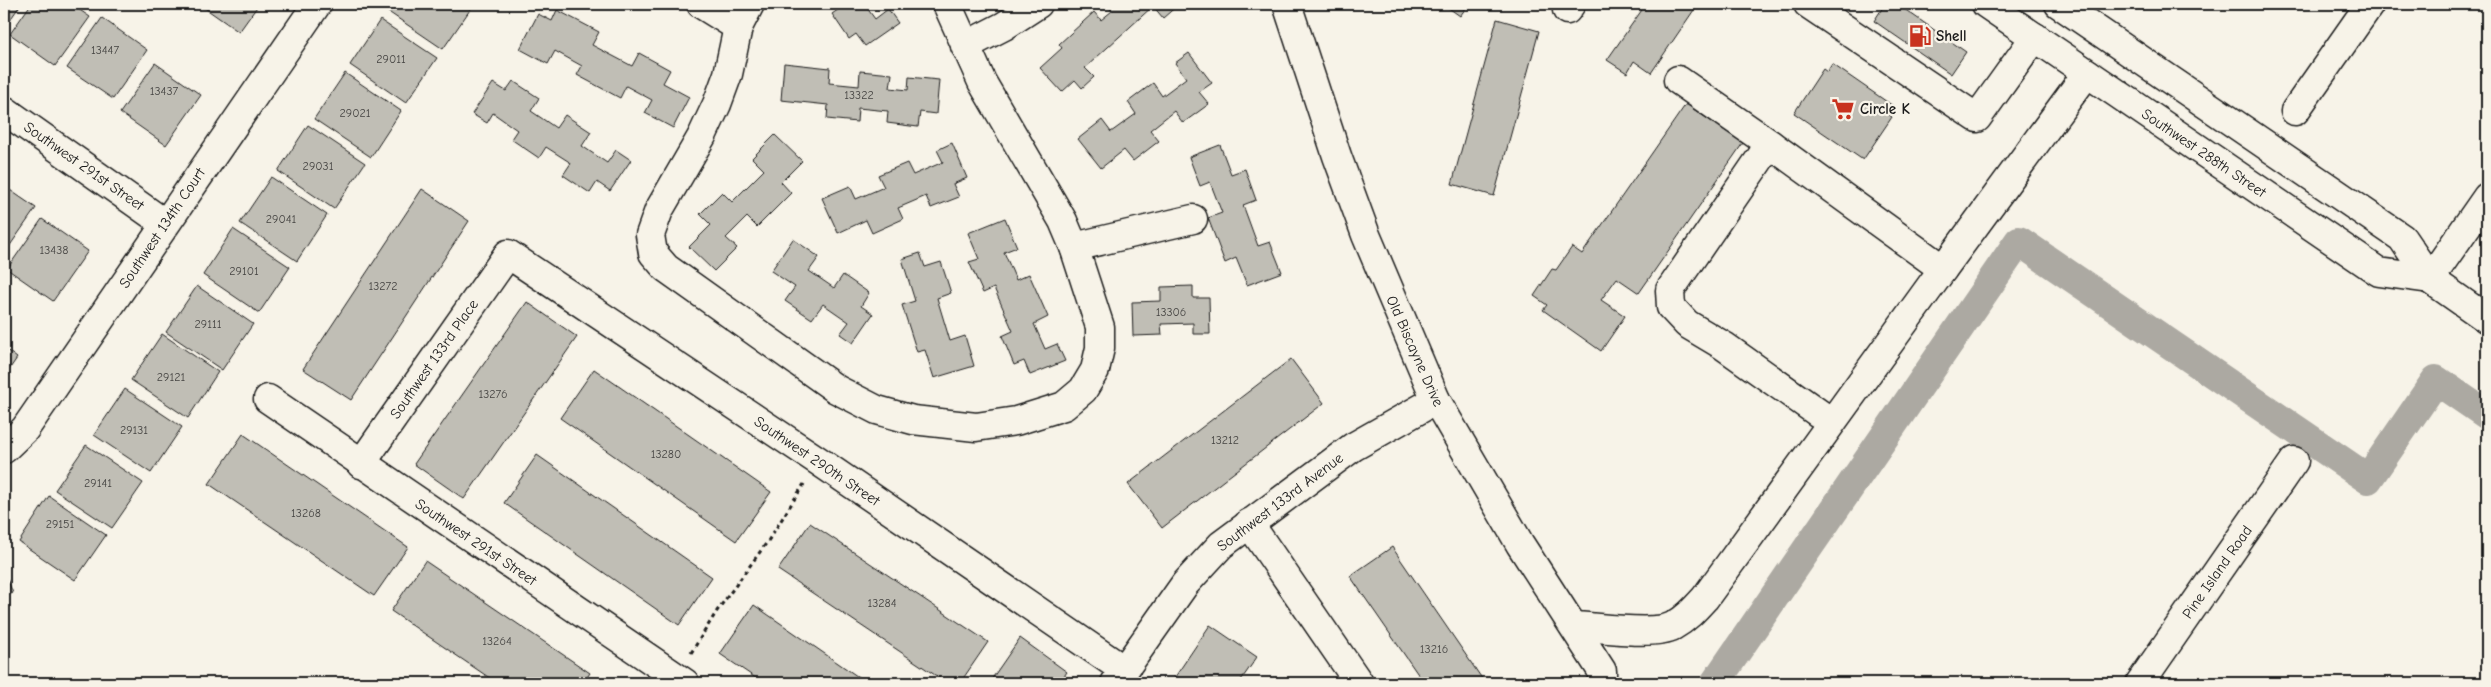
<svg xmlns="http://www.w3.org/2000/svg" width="2491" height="687" font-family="'Comic Neue',sans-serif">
  <rect width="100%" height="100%" fill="#f7f3e8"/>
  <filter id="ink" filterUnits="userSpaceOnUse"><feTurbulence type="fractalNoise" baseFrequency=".02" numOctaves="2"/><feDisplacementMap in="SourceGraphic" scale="10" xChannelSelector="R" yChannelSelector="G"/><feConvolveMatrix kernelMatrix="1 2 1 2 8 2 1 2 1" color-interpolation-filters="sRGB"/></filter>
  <g filter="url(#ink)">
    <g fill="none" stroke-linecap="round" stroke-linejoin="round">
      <path stroke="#aca9a2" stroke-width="30" d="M1715 683 2019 241 2368 479 2436 380 2487 415"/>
    </g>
    <g fill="#c0beb5" stroke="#1c1c1c">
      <path d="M4 4H21L5 27 4 26Z"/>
      <path d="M31 4H71L90 17 55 66 10 34Z"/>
      <path d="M199 4H259L239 32Z"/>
      <path d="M392 4H474L443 49 387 11Z"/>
      <path d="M839 4H864L875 19 888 9 898 23 865 46 856 34 849 39 832 14 842 7Z"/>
      <path d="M1106 4H1179L1163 18 1153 6 1085 68 1094 77 1082 88 1075 80 1062 92 1040 68 1062 48 1059 44 1094 12 1101 20 1112 11Z"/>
      <path d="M1443 4H1469L1460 16Z"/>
      <path d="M1646 4H1698L1651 73 1634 61 1627 73 1607 60Z"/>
      <path d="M1885 4H1897L1966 52 1951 74 1874 21Z"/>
      <path d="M557 10 599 32 592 45 632 66 639 53 670 70 663 83 689 97 673 128 645 113 652 100 626 86 620 98 577 75 582 66 555 51 548 64 520 49 538 14 552 21Z"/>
      <path d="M102 18 147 50 113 99 67 68Z"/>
      <path d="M1497 19 1539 31 1494 196 1452 184Z"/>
      <path d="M380 20 437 58 406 103 350 65Z"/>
      <path d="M1189 53 1212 83 1199 92 1209 104 1183 123 1174 111 1150 130 1159 141 1133 161 1124 150 1101 168 1078 139 1102 120 1111 132 1136 114 1128 102 1153 83 1162 96 1186 78 1175 63Z"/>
      <path d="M155 63 201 95 166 145 120 113Z"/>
      <path d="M784 63 830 68 829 83 859 86 860 71 892 74 890 88 908 90 909 77 939 80 936 114 920 112 918 127 887 123 888 111 858 108 857 122 827 119 828 105 781 100Z"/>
      <path d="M1832 64 1893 106 1888 114 1892 117 1863 160 1794 113 1823 69 1827 72Z"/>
      <path d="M345 73 401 111 371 157 314 119Z"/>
      <path d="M513 81 539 98 531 111 556 128 565 115 591 132 582 146 607 163 616 150 631 160 610 191 597 182 590 193 563 175 571 163 546 147 539 158 511 139 517 130 493 113 487 123 472 114 493 83 506 91Z"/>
      <path d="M1686 104 1743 143 1639 293 1617 278 1601 300 1625 316 1601 351 1543 310 1547 305 1534 296 1552 269 1556 270 1572 247 1582 254Z"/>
      <path d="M308 125 365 163 334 209 278 171Z"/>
      <path d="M775 135 802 161 781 182 791 193 757 227 747 217 726 238 737 248 714 271 689 247 711 225 700 214 722 192 732 202 764 170 752 158Z"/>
      <path d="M952 143 967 178 953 184 959 197 931 208 926 196 898 208 903 219 872 233 866 220 838 233 822 198 850 186 856 199 884 187 878 175 907 163 913 175 943 162 937 150Z"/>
      <path d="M1220 145 1231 174 1245 169 1256 200 1243 205 1258 246 1270 242 1282 272 1247 285 1236 258 1225 263 1208 218 1222 213 1210 182 1200 186 1189 157Z"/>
      <path d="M271 177 327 215 297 261 240 223Z"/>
      <path d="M4 186 36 208 4 254Z"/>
      <path d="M422 189 469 221 351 400 303 369Z"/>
      <path d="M1005 218 1017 247 1004 252 1016 280 1029 274 1048 317 1034 324 1045 349 1057 344 1065 361 1030 375 1024 361 1014 365 1002 336 1013 331 994 288 983 293 969 262 979 259 968 233Z"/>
      <path d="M42 219 88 251 53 301 7 269Z"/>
      <path d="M233 229 290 267 259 313 203 275Z"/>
      <path d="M793 239 819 257 809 271 834 288 843 275 869 293 861 306 873 314 853 343 840 334 849 322 823 304 812 319 785 301 795 287 771 271Z"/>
      <path d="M920 253 925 267 941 262 951 293 937 298 950 341 965 336 974 366 934 378 925 350 917 352 902 305 915 301 902 259Z"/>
      <path d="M197 286 253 324 222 370 166 332Z"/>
      <path d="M1193 286V298H1209L1210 334H1193V323L1161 324 1162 335 1133 336 1132 302 1161 301V287Z"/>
      <path d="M527 302 577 337 464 499 414 464Z"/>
      <path d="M162 334 218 372 188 418 131 380Z"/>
      <path d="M4 348 17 358 4 377Z"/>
      <path d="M1291 359 1324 403 1162 528 1128 484Z"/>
      <path d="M594 369 771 492 736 541 560 418Z"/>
      <path d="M125 389 182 427 151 473 94 435Z"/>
      <path d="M243 434 408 547 374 596 209 484Z"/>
      <path d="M86 445 143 483 112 528 55 490Z"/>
      <path d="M537 455 712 577 679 625 504 503Z"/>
      <path d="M49 496 106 535 75 580 19 542Z"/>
      <path d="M810 523 988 642 960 683H947L778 570Z"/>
      <path d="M1392 547 1485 683H1424L1350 576Z"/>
      <path d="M425 561 590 673 583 683H497L391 611Z"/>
      <path d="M4 572 13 593 4 597Z"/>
      <path d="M754 605 867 683H763L720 654Z"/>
      <path d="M1210 625 1257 657 1239 683H1171Z"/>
      <path d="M1020 638 1067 672 1059 683H989Z"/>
    </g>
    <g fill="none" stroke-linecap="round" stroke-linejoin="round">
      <defs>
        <g id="minor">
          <path d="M701 4 738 27"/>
          <path d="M750 4 738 27 728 74 717 104 702 136 659 210 650 235 653 253 666 268 836 389 877 410 913 420 976 427 1016 421 1064 406 1083 390 1095 370 1100 348V327L1074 247 1063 221 982 82 947 4"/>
          <path d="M1287 4 1337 156 1366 235 1436 400 1520 544 1602 671V683"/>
          <path d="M1808 4 1977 118 2035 37"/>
          <path d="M1567 10 1571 4"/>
          <path d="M965 46 1004 26 1038 4"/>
          <path d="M1678 80 1770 144"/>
          <path d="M4 110 164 223"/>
          <path d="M2295 111 2370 4"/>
          <path d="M1074 247 1193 219"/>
          <path d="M1943 269 2087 73"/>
          <path d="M2430 279 2487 197"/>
          <path d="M268 399 685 683"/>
          <path d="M4 449 25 429 317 4"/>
          <path d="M361 464 508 254 817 460 1124 670"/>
          <path d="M1249 523 1359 683"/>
          <path d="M1574 626C1597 627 1654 636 1673 626 1686 619 1695 609 1705 598L1943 269 1770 144 1670 290 1671 307 1687 324 1724 346 1831 422"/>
          <path d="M1115 683 1185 584 1221 545 1353 447 1436 400"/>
          <path d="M2140 683 2294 461"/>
        </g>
        <g id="major">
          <path d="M1986 4 2379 272 2430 279"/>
          <path d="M2059 4 2402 238 2430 279 2487 319"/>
        </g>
      </defs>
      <use href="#minor" stroke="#1c1c1c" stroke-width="31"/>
      <use href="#major" stroke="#1c1c1c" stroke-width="31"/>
      <path stroke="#1c1c1c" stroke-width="3" stroke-dasharray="4 4" stroke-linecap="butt" d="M691 653 717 611 768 541 804 484"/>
      <use href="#minor" stroke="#f7f3e8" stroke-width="28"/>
      <use href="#major" stroke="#f7f3e8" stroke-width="28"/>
    </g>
  </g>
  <defs>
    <symbol id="fuel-bare" viewBox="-9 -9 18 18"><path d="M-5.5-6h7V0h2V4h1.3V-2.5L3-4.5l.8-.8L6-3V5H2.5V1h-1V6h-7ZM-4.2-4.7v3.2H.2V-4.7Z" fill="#c8321e" stroke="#f7f3e8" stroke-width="2.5" paint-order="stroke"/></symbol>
    <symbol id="supermarket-bare" viewBox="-9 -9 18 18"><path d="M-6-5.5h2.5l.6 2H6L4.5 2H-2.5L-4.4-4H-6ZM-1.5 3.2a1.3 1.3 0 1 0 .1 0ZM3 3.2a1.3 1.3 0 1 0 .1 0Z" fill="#c8321e" stroke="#f7f3e8" stroke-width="2.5" paint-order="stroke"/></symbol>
  </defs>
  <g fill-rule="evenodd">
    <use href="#fuel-bare" x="1904" y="20" width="32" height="32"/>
    <use href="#supermarket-bare" x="1827" y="93" width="32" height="32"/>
  </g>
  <g text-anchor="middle" stroke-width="4.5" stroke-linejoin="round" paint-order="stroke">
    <g font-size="12" fill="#454442">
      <text x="105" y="54">13447</text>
      <text x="391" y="63">29011</text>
      <text x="164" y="95">13437</text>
      <text x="859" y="99">13322</text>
      <text x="355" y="117">29021</text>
      <text x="318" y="170">29031</text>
      <text x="281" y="223">29041</text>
      <text x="54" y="254">13438</text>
      <text x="244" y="275">29101</text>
      <text x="383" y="290">13272</text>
      <text x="1171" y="316">13306</text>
      <text x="208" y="328">29111</text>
      <text x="171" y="381">29121</text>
      <text x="493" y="398">13276</text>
      <text x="134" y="434">29131</text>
      <text x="1225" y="444">13212</text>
      <text x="666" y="458">13280</text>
      <text x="98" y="487">29141</text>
      <text x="306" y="517">13268</text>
      <text x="60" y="528">29151</text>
      <text x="882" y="607">13284</text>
      <text x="497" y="645">13264</text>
      <text x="1434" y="653">13216</text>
    </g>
    <g font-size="15" font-weight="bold" fill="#1c1c1c" stroke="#f7f3e8" text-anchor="start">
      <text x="1936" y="41">Shell</text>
      <text x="1860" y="114">Circle K</text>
    </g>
    <g font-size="15" fill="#1c1c1c" stroke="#f7f3e8">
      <text transform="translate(2204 153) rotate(34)" y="5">Southwest 288th Street</text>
      <text transform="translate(84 166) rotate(35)" y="5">Southwest 291st Street</text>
      <text transform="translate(162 228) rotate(-56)" y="5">Southwest 134th Court</text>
      <text transform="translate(1415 351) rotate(66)" y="5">Old Biscayne Drive</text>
      <text transform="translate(434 359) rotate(-55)" y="5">Southwest 133rd Place</text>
      <text transform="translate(817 461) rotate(34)" y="5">Southwest 290th Street</text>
      <text transform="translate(1280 502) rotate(-37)" y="5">Southwest 133rd Avenue</text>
      <text transform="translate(476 542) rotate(34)" y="5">Southwest 291st Street</text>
      <text transform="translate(2217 572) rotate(-55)" y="5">Pine Island Road</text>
    </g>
  </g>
  <rect width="2491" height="687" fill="none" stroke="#f7f3e8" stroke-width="20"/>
  <rect x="10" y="10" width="2471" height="667" fill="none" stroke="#1c1c1c" stroke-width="2" filter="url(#ink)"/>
</svg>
